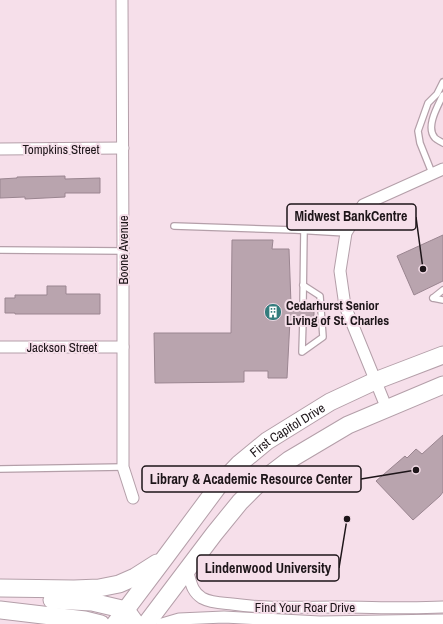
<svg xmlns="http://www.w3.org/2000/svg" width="443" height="624" font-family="'Archivo Narrow',sans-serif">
  <rect width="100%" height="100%" fill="#f6dfea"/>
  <g fill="#b9a4ae" stroke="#9a8590">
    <path d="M65 176V179L100 178V193H65V197L25 199V197L0 198V179L17 178V177Z"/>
    <path d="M443 235V281L414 295 397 256Z"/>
    <path d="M232 240H273L272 249H289L291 304H299L301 307 303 308 306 306 307 304H314V320H307L306 317 303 316 300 317 299 320H290L287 378H268V371H244V382L155 383 154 333H231Z"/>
    <path d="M47 286H66V294H100V314H15V313H5V298H15V295H47Z"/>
    <path d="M443 435V492L440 496 413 520 376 481 405 456 407 458 416 449 422 454Z"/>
  </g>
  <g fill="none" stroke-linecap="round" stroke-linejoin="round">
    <defs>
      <g id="lane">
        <path d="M443 95C438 106 425 127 435 138 437 140 440 141 443 143"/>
        <path d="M432 173 420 143 418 131 428 103 437 94 443 82"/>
        <path d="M174 226 295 230 346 233"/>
        <path d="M0 250 123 251"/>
        <path d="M433 298 443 290"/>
        <path d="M433 298 443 300"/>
        <path d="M303 304 304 230"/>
        <path d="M303 320 302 352 323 337 320 296 303 285"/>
        <path d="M0 469 123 467"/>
      </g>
      <g id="street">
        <path d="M122 0 123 251V467L133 498"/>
        <path d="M0 149 123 148"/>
        <path d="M0 347H123"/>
        <path d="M387 409 345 306 340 271 346 233 363 205 443 169"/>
        <path d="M187 570C191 581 191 591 202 598 211 603 222 603 232 604 267 609 301 607 336 607 372 607 407 609 443 607"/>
        <path d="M162 624 179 619 224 617 320 622 443 620"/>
      </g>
      <g id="primary">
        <path d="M0 588 74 589 99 588 119 584 135 577 157 563"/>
        <path d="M52 600 92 602 126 610 136 624"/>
        <path d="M0 610 85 620 101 624"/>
        <path id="s1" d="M115 624 164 559 219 485 239 464 267 441 330 402 375 381 443 355"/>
        <path d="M146 624 214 534 240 502 259 483 289 460 348 425 443 385"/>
      </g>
    </defs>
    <use href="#lane" stroke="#b49fa9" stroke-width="8"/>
    <use href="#street" stroke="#b49fa9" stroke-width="13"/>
    <use href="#primary" stroke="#b49fa9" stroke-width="19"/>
    <use href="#lane" stroke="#fff" stroke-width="5.5"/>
    <use href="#street" stroke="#fff" stroke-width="11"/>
    <use href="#primary" stroke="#fff" stroke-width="17"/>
  </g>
  <defs>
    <symbol id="building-disc" viewBox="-11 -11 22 22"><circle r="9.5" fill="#337c7d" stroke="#f6dfea"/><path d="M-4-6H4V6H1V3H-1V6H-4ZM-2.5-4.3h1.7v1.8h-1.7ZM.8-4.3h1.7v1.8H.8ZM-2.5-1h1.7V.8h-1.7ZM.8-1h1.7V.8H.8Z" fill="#fff"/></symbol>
  </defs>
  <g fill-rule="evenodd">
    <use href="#building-disc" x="263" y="302" width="20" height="20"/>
  </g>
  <g text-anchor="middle" stroke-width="4" stroke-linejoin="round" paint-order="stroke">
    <g font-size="13" fill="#1d1519" stroke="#f6dfea">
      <text x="61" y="154">Tompkins Street</text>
      <text transform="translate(123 250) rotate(-90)" y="5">Boone Avenue</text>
      <text x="62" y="352">Jackson Street</text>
      <text dy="5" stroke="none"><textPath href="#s1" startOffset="262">First Capitol Drive</textPath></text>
      <text x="305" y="612">Find Your Roar Drive</text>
    </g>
    <g font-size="13" font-weight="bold" fill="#1d1519" stroke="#f6dfea" text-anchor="start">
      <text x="286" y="310">Cedarhurst Senior<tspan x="286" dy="15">Living of St. Charles</tspan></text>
    </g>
  </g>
  <path fill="none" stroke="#1d1519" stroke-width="1.5" d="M423 269L416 217M416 470L361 479M347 519L339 568"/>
  <g fill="#1d1519" stroke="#f6dfea" stroke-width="1.5">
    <circle cx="423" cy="269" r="4"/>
    <circle cx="416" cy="470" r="4"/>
    <circle cx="347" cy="519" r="4"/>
  </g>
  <g fill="#f6dfea" stroke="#1d1519" stroke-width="1.5">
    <rect x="287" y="204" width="129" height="26" rx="4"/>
    <rect x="142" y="466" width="219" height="26" rx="4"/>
    <rect x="197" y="555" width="142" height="26" rx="4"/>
  </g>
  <g font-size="14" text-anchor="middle" font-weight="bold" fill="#1d1519">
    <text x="351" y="221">Midwest BankCentre</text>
    <text x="251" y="484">Library &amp; Academic Resource Center</text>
    <text x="268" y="573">Lindenwood University</text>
  </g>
</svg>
